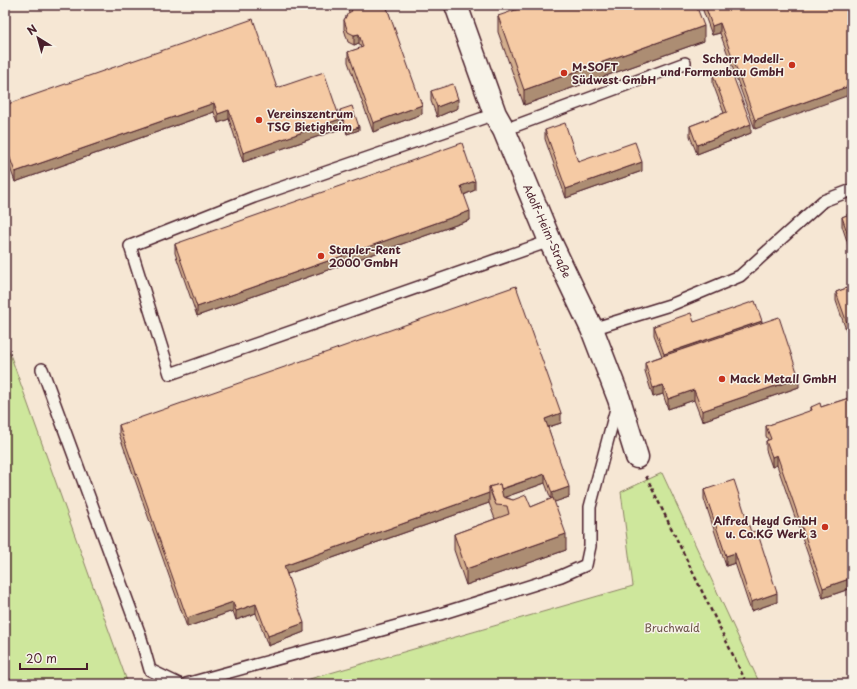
<svg xmlns="http://www.w3.org/2000/svg" width="857" height="689" font-family="'Playpen Sans',sans-serif">
  <rect width="100%" height="100%" fill="#f7f3e8"/>
  <filter id="ink" filterUnits="userSpaceOnUse"><feTurbulence type="fractalNoise" baseFrequency=".025" numOctaves="2"/><feDisplacementMap in="SourceGraphic" scale="8" xChannelSelector="R" yChannelSelector="G"/><feConvolveMatrix kernelMatrix="1 2 1 2 8 2 1 2 1" color-interpolation-filters="sRGB"/></filter>
  <g filter="url(#ink)">
    <path fill="#f6e7d4" d="M5 5H852V684H760L662 473 621 493 633 586 292 684H128L5 350Z"/>
    <g fill="#cee79c" stroke="#8c8364">
      <path d="M5 340 128 684H5Z"/>
      <path d="M662 473 760 684H292L633 586 621 492Z"/>
    </g>
    <g fill="none" stroke-linecap="round" stroke-linejoin="round">
      <defs>
        <g id="service">
          <path d="M495 114 254 197 130 246 170 374 550 241"/>
          <path d="M504 130 685 63"/>
          <path d="M592 329 673 304 740 276 823 201 852 190"/>
          <path d="M42 369 140 635 150 670 179 684"/>
          <path d="M186 684 440 614 561 576 586 565 590 546V507L617 405"/>
        </g>
        <path id="minor" d="M456 5 495 114 504 130 550 241 592 329 619 399 637 457"/>
      </defs>
      <use href="#service" stroke="#4a1f2b" stroke-width="14"/>
      <use href="#minor" stroke="#4a1f2b" stroke-width="25"/>
      <g stroke="#4a1f2b" stroke-width="2.5" stroke-dasharray="4 3" stroke-linecap="butt">
        <path d="M5 413 6 416 5 424"/>
        <path d="M646 476 747 684"/>
      </g>
      <use href="#service" stroke="#f7f3e8" stroke-width="11"/>
      <use href="#minor" stroke="#f7f3e8" stroke-width="22"/>
    </g>
    <g fill="#d3ae8d" stroke="#4a1f2b" fill-rule="evenodd">
      <path d="M347 5H386L422 114 373 132 348 62V52L361 48 359 43 354 45 348 42 344 29V20L349 12 347 7Z"/>
      <path d="M701 5H852L755 129 720 33 712 35Z"/>
      <path d="M498 16 704 41 524 105 498 32Z"/>
      <path d="M713 75 751 133 697 154 690 136V126L724 113 713 84Z"/>
      <path d="M277 88 340 129 243 162 229 119 218 123 214 112 15 182 5 153V105Z"/>
      <path d="M431 91 458 108 437 117 431 101Z"/>
      <path d="M340 110 359 130 347 134 340 113Z"/>
      <path d="M545 130 578 162 642 171 566 198 545 139Z"/>
      <path d="M475 190 464 195 470 220 197 316 175 253V244Z"/>
      <path d="M852 213V256L842 226V217Z"/>
      <path d="M852 286V347L836 301V292Z"/>
      <path d="M694 322H762L799 387 702 421 694 400 668 409 663 394 653 397 645 371V362L662 356 654 335V326Z"/>
      <path d="M852 397V588L823 598 777 465 772 467 766 450V441L768 440 766 436V426L811 411V407H821Z"/>
      <path d="M561 423 548 427 569 497 554 502 566 550 466 585 454 550V534L495 519 489 503 287 574 304 632 268 646 256 613 236 620 233 611 187 627 119 434V425ZM545 483 551 499 531 507 505 497Z"/>
      <path d="M704 490 751 532 777 602 751 611 735 563 726 566 704 499Z"/>
    </g>
    <g fill="#ac8d73" stroke="#4a1f2b">
      <path d="M283 5H290L283 8Z"/>
      <path d="M720 23V33L712 35V26Z"/>
      <path d="M704 26V41L524 105V90Z"/>
      <path d="M359 34V43L354 45V35Z"/>
      <path d="M852 85V94L755 129V120Z"/>
      <path d="M458 99V108L437 117V107Z"/>
      <path d="M214 103V112L15 182V172Z"/>
      <path d="M422 105V114L373 132V123Z"/>
      <path d="M229 110V119L218 123V114Z"/>
      <path d="M340 119V129L243 162V153Z"/>
      <path d="M751 124V133L697 154V145Z"/>
      <path d="M359 127V130L347 134V131Z"/>
      <path d="M642 162V171L566 198V189Z"/>
      <path d="M475 181V190L461 196V186Z"/>
      <path d="M470 211V220L197 316V307Z"/>
      <path d="M762 321V330L664 364V354Z"/>
      <path d="M799 378V387L702 421V411Z"/>
      <path d="M663 385V394L653 397V388Z"/>
      <path d="M694 390V400L668 409V399Z"/>
      <path d="M561 413V423L545 428V419Z"/>
      <path d="M777 455V465L772 467V457Z"/>
      <path d="M545 474V483L494 501 491 493Z"/>
      <path d="M569 487V497L552 503V493Z"/>
      <path d="M489 493V503L284 575V566Z"/>
      <path d="M566 534V550L466 585V569Z"/>
      <path d="M735 553V563L726 566V556Z"/>
      <path d="M852 578V588L823 598V588Z"/>
      <path d="M777 593V602L751 611V602Z"/>
      <path d="M233 602V611L187 627V618Z"/>
      <path d="M256 604V613L236 620V611Z"/>
      <path d="M304 623V632L268 646V636Z"/>
    </g>
    <g fill="#f5caa4" stroke="#4a1f2b">
      <path d="M349 5H386L422 105 373 123 348 52 363 47 359 34 354 35 348 32 344 20 348 13 352 11Z"/>
      <path d="M530 5H696L704 26 524 90 498 16Z"/>
      <path d="M705 5H852V85L755 120 720 23 712 26Z"/>
      <path d="M253 19 277 88 324 72 340 119 243 153 229 110 218 114 214 103 15 172 5 144V105Z"/>
      <path d="M730 68 751 124 697 145 690 126 727 112 713 75Z"/>
      <path d="M453 84 458 99 437 107 431 91Z"/>
      <path d="M352 106 359 127 347 131 340 110Z"/>
      <path d="M565 123 578 162 635 142 642 162 566 189 545 130Z"/>
      <path d="M462 143 475 181 461 186 470 211 197 307 175 244Z"/>
      <path d="M852 213V247L842 217Z"/>
      <path d="M516 286 561 413 545 419 569 487 552 493 545 474 501 489 500 484 489 487V493L284 566 304 623 268 636 256 604 236 611 233 602 187 618 119 425Z"/>
      <path d="M852 286V337L836 292Z"/>
      <path d="M755 301 762 321 664 354 654 326 691 313 694 322Z"/>
      <path d="M779 317 799 378 702 411 694 390 668 399 663 385 653 388 645 362Z"/>
      <path d="M852 397V578L823 588 777 455 772 457 766 441 771 439 766 426 812 410 811 407 820 403 821 407Z"/>
      <path d="M734 480 751 532 757 531 777 593 751 602 735 553 726 556 704 490Z"/>
      <path d="M500 484 503 497 513 500 526 495 531 507 553 498 566 534 466 569 454 534 509 514 507 506 496 505 489 487Z"/>
    </g>
  </g>
  <g fill="#c8321e" stroke="#f7f3e8" stroke-width="1.5">
    <circle cx="792" cy="65" r="4"/>
    <circle cx="564" cy="73" r="4"/>
    <circle cx="259" cy="120" r="4"/>
    <circle cx="321" cy="256" r="4"/>
    <circle cx="722" cy="379" r="4"/>
    <circle cx="825" cy="527" r="4"/>
  </g>
  <g text-anchor="middle" stroke-width="3" stroke-linejoin="round" paint-order="stroke">
    <g font-size="11" font-weight="bold" fill="#4a1f2b" stroke="#f7f3e8" text-anchor="start">
      <text x="784" y="63" text-anchor="end">Schorr Modell-<tspan x="784" dy="13">und Formenbau GmbH</tspan></text>
      <text x="572" y="71">M•SOFT<tspan x="572" dy="13">Südwest GmbH</tspan></text>
      <text x="267" y="118">Vereinszentrum<tspan x="267" dy="13">TSG Bietigheim</tspan></text>
      <text x="329" y="254">Stapler-Rent<tspan x="329" dy="13">2000 GmbH</tspan></text>
      <text x="730" y="383">Mack Metall GmbH</text>
      <text x="817" y="525" text-anchor="end">Alfred Heyd GmbH<tspan x="817" dy="13">u. Co.KG Werk 3</tspan></text>
    </g>
    <g font-size="11" fill="#4a1f2b" stroke="#f7f3e8">
      <text transform="translate(547 231) rotate(66)" y="4">Adolf-Heim-Straße</text>
    </g>
    <g font-size="11" fill="#6b5147" stroke="#f7f3e8">
      <text x="672" y="632">Bruchwald</text>
    </g>
  </g>
  <rect width="857" height="689" fill="none" stroke="#f7f3e8" stroke-width="20"/>
  <rect x="10" y="10" width="837" height="669" fill="none" stroke="#4a1f2b" stroke-width="1.5" filter="url(#ink)"/>
  <g transform="translate(38 38) rotate(323)" stroke="#f7f3e8" stroke-width="3" paint-order="stroke">
  <path d="M0-3L7 15L0 10L-7 15Z" fill="#4a1f2b"/>
  <text y="-6" font-size="11" font-weight="bold" text-anchor="middle" fill="#4a1f2b">N</text>
  </g>
  <path d="M20 663v6h67v-6" fill="none" stroke="#4a1f2b" stroke-width="2"/>
  <text x="26" y="663" font-size="12" fill="#4a1f2b" stroke="#f7f3e8" stroke-width="3" paint-order="stroke">20 m</text>
</svg>
